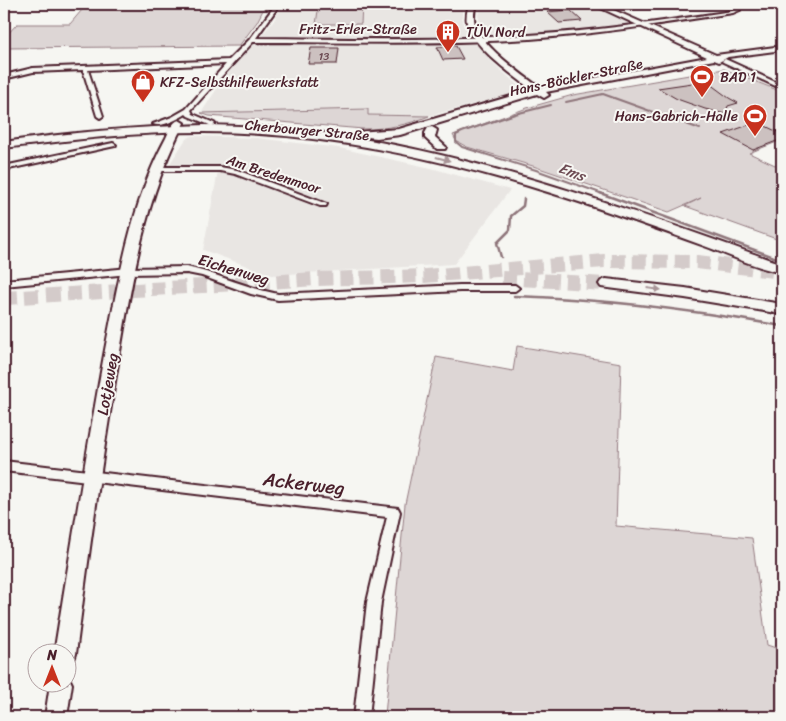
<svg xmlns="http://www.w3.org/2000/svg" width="786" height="721" font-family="Sriracha,sans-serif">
  <rect width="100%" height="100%" fill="#f6f6f2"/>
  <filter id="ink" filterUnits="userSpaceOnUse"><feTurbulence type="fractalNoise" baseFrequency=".02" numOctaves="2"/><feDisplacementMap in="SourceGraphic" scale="10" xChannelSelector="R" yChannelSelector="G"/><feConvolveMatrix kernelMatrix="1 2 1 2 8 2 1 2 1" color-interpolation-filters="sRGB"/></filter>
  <g filter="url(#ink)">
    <g fill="#e9e6e3">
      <path d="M283 4H465L462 12 463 25 492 62 524 91 429 116 367 115 368 109 201 113 224 78 273 22Z"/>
      <path d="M481 4H587L627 22 628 25 531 35 488 36 480 24 478 15Z"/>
      <path d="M192 136 257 138 339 148 431 168 510 190 454 264 272 275 203 250 219 166 169 165 186 139Z"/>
    </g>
    <g fill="#ddd6d5" stroke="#947a80">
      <path d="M87 4H266L257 22 239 46 4 48V38L17 24H70Z"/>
      <path d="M319 4H362L361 24H316Z"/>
      <path d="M724 69 782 92V140L749 153 775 165 782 162V241L685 206 701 198 669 212 533 166 467 147 456 141 453 135 527 108 573 95Z"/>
      <path d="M368 109V115L429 116C407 125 387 129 363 129L209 116 201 113Z"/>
      <path d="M517 346 621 363 616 526 752 538 767 645 782 650V717H436L385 715 405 504 436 357 513 371Z"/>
    </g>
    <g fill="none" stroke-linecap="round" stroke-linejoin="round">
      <g stroke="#8e747a" stroke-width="2">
        <path d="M566 102 603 94 700 129"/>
        <path d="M551 105 515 114 462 132 456 135V142L462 147 536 170 603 194"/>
      </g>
      <g stroke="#8e747a" stroke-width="2.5">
        <path d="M600 193 782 260"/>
        <path d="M501 257 497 243 510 230 511 216 523 206 524 199"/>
        <path d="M514 296C604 299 693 310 782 326"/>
      </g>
    </g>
    <g fill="#ccc1c0" stroke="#4a1f2b">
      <path d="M570 10 582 21 559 23 547 12Z"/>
      <path d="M456 46 463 59 443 60 437 47Z"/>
      <path d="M311 48H339L337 64H308Z"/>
      <path d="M706 81 729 98 738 103 728 106 725 114 705 109 677 99 658 88Z"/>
      <path d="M757 122 782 134V139L753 150 723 134Z"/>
    </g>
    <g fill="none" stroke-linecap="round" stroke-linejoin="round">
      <g stroke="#d4cbca" stroke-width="14" stroke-dasharray="14 7" stroke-linecap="butt">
        <path d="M502 278 606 284"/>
        <path d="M4 298 317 279 425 276 604 261 697 262 782 272"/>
      </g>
      <defs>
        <g id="street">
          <path d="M8 4H14L4 8V5Z"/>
          <path d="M276 4H280L256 38C347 39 438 41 529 35 597 31 665 21 732 11L735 9 732 4H736L740 10 733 13C666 23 598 34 530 39 438 45 345 42 253 42L191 110 193 114 214 123 215 124 212 126 188 116 186 114C178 119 162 128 153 124L172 117 186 109 226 64 88 70 103 116 100 118 97 116 83 70 33 72 4 79V75L33 68 229 60 250 39Z"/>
          <path d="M725 59 782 85V89L723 62 722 61Z"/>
          <path d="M113 143 116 145 115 146 4 170V166Z"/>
          <path d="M153 167H220L237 170 327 204 326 206H320L235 174 220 171H153Z"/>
          <path d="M187 267C218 274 247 288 278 294L460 285H515L519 288 515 291H460L278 300 251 294 202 276 187 273 129 274 4 286V280L129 268Z"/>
          <path d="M4 461 398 508 400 512 381 602 369 717H354L367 602 387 517 4 471Z"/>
        </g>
        <g id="secondary">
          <path d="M469 4H476C474 11 473 17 475 24 482 47 522 74 540 88L707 57 592 4H600L716 55 775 47 779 49 775 51 728 57 719 62 714 60 546 92 549 95 544 98 537 94 400 135 377 138 357 136V132L399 129 532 90C512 74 478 51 468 27 465 19 467 11 469 4Z"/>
          <path d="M179 120 184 123C144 199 131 285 117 370 101 464 88 559 76 654L73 662 68 664V654H54C70 554 86 454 104 355 118 283 131 202 166 138 169 132 172 122 179 120Z"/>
          <path d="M432 127 437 130 435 137 446 147 445 149H437L425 138V133L428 128Z"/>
          <path d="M68 676 72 684 67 717H45L50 684H68Z"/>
        </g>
        <g id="primary">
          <path d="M204 125C244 126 285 127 325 133 483 155 633 211 782 264V273C757 268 731 256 707 247 655 228 603 209 551 193 438 158 323 132 204 132 136 132 70 140 4 148V142C70 132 137 127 204 125Z"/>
          <path d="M606 279 685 288 782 304V314L685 298 601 287 599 284 601 281Z"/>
        </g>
      </defs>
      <use href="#street" stroke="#4a1f2b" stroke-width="4"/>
      <use href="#secondary" stroke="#4a1f2b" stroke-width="4"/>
      <use href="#primary" stroke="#4a1f2b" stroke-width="4"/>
      <use href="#street" fill="#f6f6f2" fill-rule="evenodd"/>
      <use href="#secondary" fill="#f6f6f2" fill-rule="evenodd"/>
      <use href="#primary" fill="#f6f6f2" fill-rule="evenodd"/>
    </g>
    <defs><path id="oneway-solid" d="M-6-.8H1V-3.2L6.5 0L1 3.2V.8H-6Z" transform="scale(1.25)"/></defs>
    <g fill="#a99598">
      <use href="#oneway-solid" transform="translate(443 159) rotate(15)"/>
      <use href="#oneway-solid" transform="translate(654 289) rotate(7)"/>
    </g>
  </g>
  <defs>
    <symbol id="building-pin" viewBox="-11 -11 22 30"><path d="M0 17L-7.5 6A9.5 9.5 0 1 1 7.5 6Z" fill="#c8321e" stroke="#f6f6f2"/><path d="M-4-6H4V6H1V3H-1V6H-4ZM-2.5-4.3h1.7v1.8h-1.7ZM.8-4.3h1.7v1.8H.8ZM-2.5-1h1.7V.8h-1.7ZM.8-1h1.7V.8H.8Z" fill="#fff"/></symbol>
    <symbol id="stadium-pin" viewBox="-11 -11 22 30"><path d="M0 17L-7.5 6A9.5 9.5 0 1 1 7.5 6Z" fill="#c8321e" stroke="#f6f6f2"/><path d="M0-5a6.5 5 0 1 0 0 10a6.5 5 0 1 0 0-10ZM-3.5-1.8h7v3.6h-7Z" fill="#fff"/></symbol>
    <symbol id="shop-pin" viewBox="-11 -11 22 30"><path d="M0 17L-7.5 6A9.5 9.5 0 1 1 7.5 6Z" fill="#c8321e" stroke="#f6f6f2"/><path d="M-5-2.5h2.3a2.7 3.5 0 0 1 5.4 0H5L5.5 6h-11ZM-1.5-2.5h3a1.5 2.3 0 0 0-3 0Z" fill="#fff"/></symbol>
  </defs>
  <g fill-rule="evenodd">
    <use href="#building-pin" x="434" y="18" width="28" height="38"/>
    <use href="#stadium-pin" x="688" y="63" width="28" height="38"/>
    <use href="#shop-pin" x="129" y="68" width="28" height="38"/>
    <use href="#stadium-pin" x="741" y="102" width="28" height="38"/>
  </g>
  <g text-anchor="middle" stroke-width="4" stroke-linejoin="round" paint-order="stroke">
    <g font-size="11" fill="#6a4850">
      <text x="324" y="60">13</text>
    </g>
    <g font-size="14" fill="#4a1f2b" stroke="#f6f6f2">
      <text x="358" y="34">Fritz-Erler-Straße</text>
      <text transform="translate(576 77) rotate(-12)" y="5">Hans-Böckler-Straße</text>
      <text transform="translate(307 130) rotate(5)" y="5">Cherbourger Straße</text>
      <text transform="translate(274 174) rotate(18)" y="5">Am Bredenmoor</text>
    </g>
    <g font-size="14" fill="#4a1f2b" stroke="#f6f6f2" text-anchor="start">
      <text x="466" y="37">TÜV Nord</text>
      <text x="720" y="82">BAD 1</text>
      <text x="160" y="87">KFZ-Selbsthilfewerkstatt</text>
      <text x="738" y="121" text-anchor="end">Hans-Gabrich-Halle</text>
    </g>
    <g font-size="15" font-style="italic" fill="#6c4a52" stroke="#f6f6f2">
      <text transform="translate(572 172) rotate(20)" y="5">Ems</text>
    </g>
    <g font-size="16" fill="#4a1f2b" stroke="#f6f6f2">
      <text transform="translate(234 269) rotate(17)" y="6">Eichenweg</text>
      <text transform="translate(107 384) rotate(-80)" y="6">Lotjeweg</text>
    </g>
    <g font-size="19" fill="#4a1f2b" stroke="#f6f6f2">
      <text transform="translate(304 483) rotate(7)" y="7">Ackerweg</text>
    </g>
  </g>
  <rect width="786" height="721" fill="none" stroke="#f6f6f2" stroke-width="20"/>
  <rect x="10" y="10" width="766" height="701" fill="none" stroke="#4a1f2b" stroke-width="2" filter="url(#ink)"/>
  <g transform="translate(52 668)"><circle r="24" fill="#f6f6f2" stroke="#b1a0a2"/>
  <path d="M0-4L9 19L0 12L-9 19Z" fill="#c8321e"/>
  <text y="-8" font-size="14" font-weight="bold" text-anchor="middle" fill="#4a1f2b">N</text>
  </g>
</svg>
